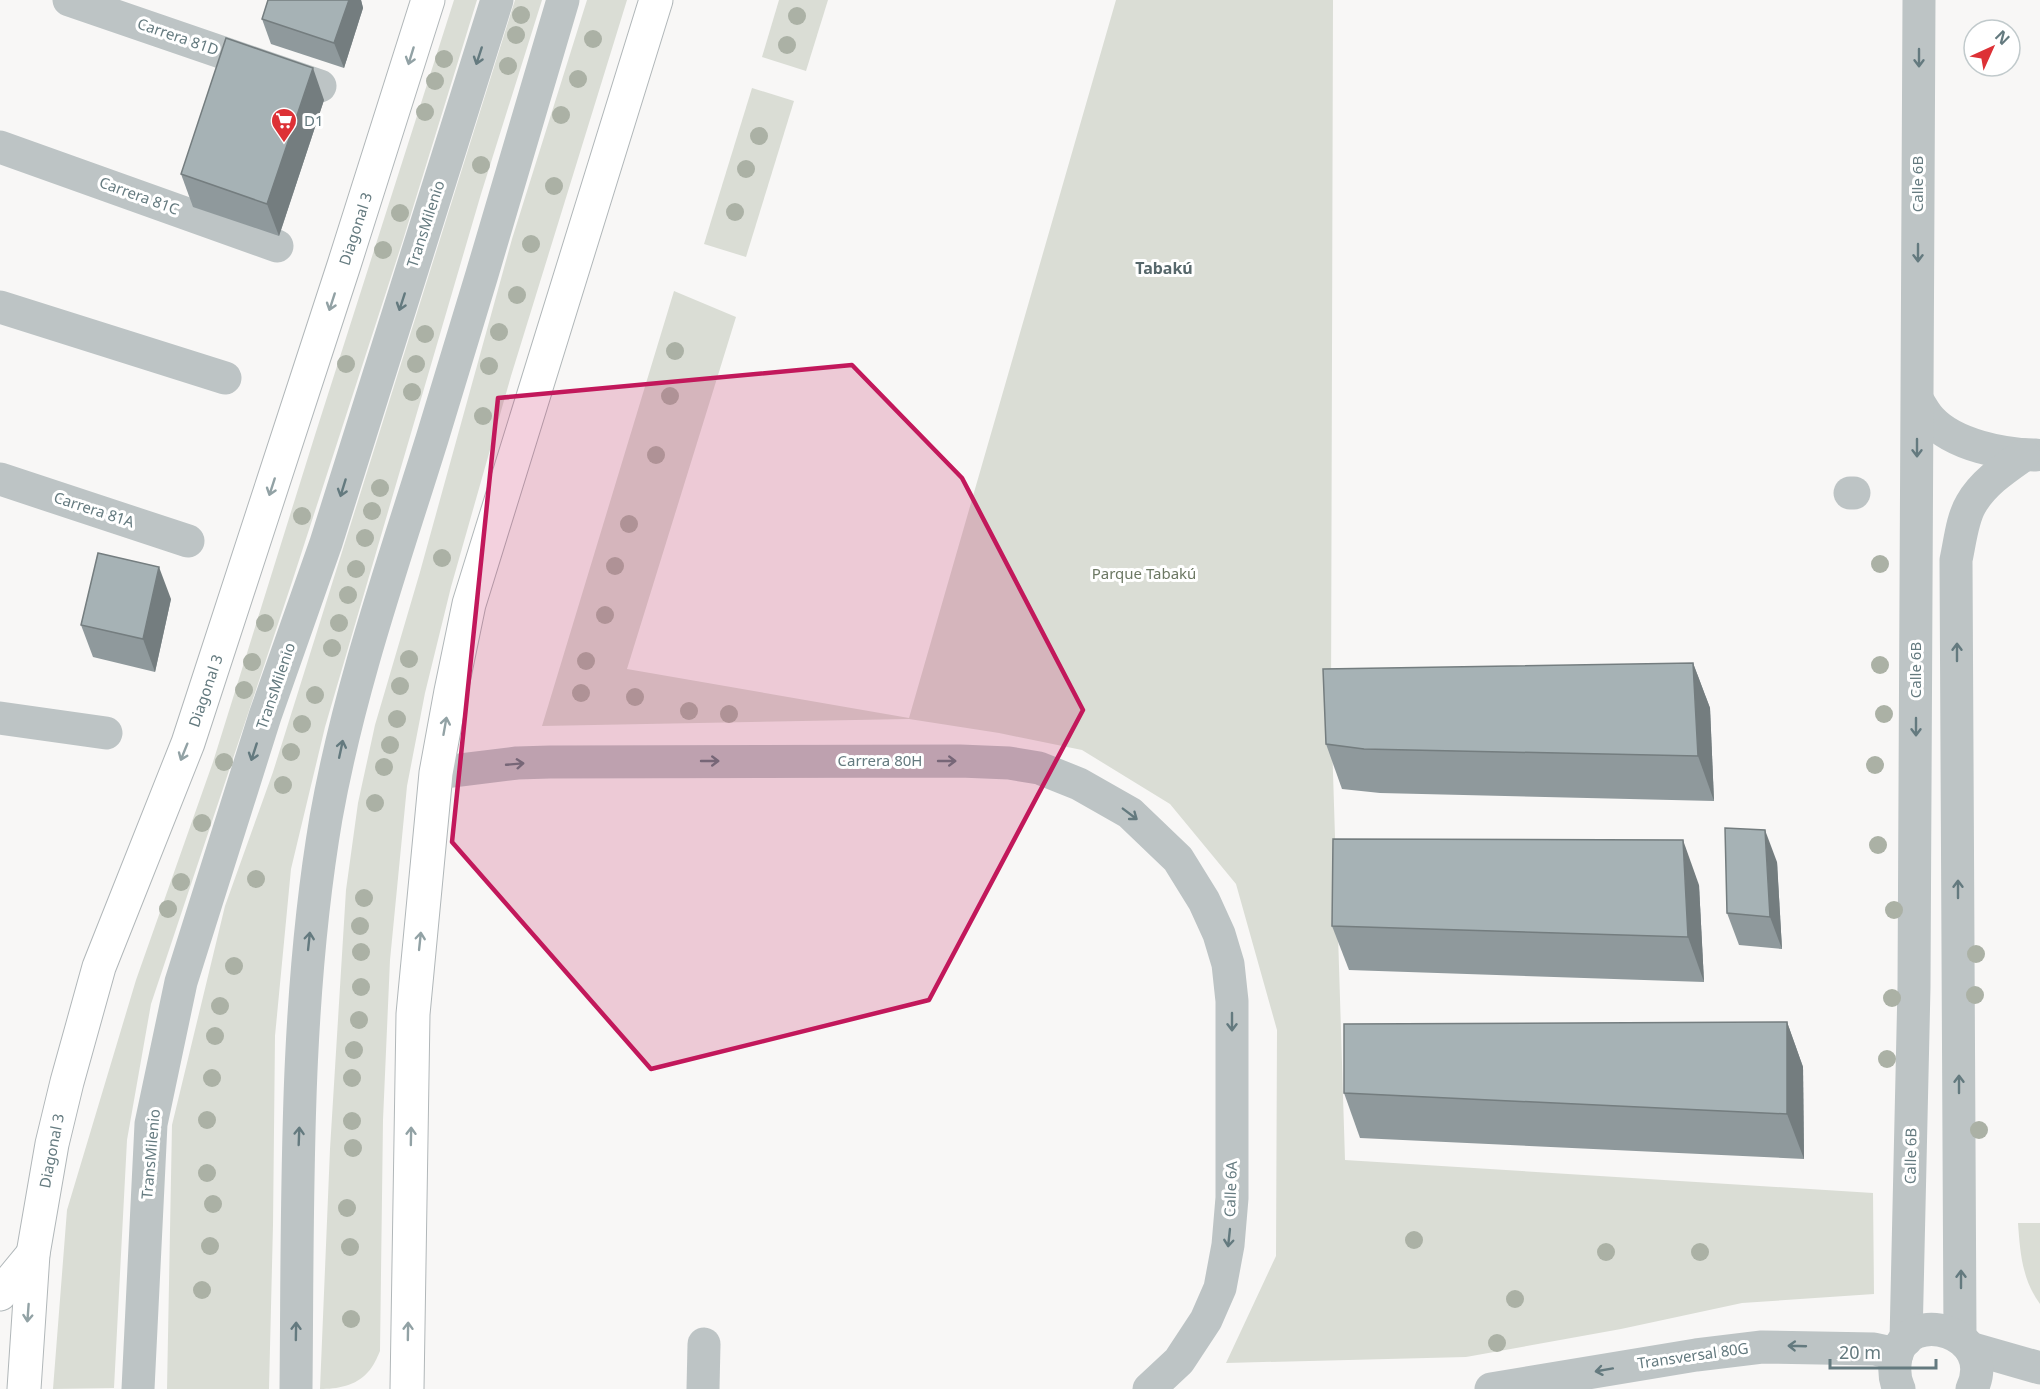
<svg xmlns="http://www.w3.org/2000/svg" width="2040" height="1389" font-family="'Noto Sans',sans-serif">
  <rect width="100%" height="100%" fill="#f8f7f6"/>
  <g fill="#daddd5">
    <path d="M454 0H477L403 240 292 582 151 1004 127 1140 114 1388 53 1389 67 1210 136 980 213 762 315 435Z"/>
    <path d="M515 0H542L481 194 325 727 291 869 275 1036 273 1225 269 1389H167L172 1125 225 906 273 772Z"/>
    <path d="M587 0H627L511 376 451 587 425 693 407 786 390 960 383 1120 380 1351C377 1358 373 1367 368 1372 356 1386 337 1389 320 1389L330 1149 346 890 358 803 375 725 420 572 512 239Z"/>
    <path d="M779 0H828L806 71 762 57Z"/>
    <path d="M1116 0H1333L1331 708 1345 1160 1873 1193 1874 1294 1742 1303 1621 1329 1466 1357 1226 1363 1276 1256 1277 1030 1236 884 1170 804 1082 750 999 733 909 719 542 726 674 291 736 317 627 669 909 718Z"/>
    <path d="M752 88 794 101 746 257 704 244Z"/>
    <path d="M2018 1223H2040V1304C2022 1280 2020 1251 2018 1223Z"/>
  </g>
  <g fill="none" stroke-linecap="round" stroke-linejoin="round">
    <defs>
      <path id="major" d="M0 1294 33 1254"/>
      <g id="highway">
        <path d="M24 1389 33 1254 52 1144 67 1082 99 967 188 743 344 265 428 0"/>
        <path d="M407 1389 413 1014 436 773 451 691 469 604 656 0"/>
      </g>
    </defs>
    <use href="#major" stroke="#b1b8ba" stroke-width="35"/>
    <use href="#highway" stroke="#b1b7b9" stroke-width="35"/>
    <g stroke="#bdc4c5" stroke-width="33">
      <path d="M69 0 320 86"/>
      <path d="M0 147 277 246"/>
      <path d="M0 307 225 378"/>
      <path d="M1918 401C1922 408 1926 415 1931 420 1954 445 2004 455 2036 455"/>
      <path d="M0 479 188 541"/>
      <path d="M1850 493H1854"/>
      <path d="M0 718 106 733"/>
      <path d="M436 773 517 763 550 762 960 761 1009 763 1039 768 1079 784 1130 813 1178 859 1204 901 1219 934 1228 964 1232 1001V1198L1228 1245 1220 1288 1206 1320 1179 1361 1149 1389"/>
      <path d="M1960 1338 1956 560C1960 542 1962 519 1971 504 1983 483 2004 469 2024 455"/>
      <path d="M1906 1340 1914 987 1919 0"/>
      <path d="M1970 1348 2040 1368"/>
      <path d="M138 1389 151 1124 181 982 265 716 326 543 497 0"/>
      <path d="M296 1389C298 1199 294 1006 326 818 349 689 393 564 432 439 477 293 520 147 563 0"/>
      <path d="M703 1389 704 1344"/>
      <path d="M1491 1389 1696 1355 1762 1347 1874 1349 1897 1354"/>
      <path d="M1899 1389C1894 1379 1894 1368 1896 1357 1908 1305 1998 1333 1972 1389"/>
    </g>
    <use href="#major" stroke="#fff" stroke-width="33"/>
    <use href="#highway" stroke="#fff" stroke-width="33"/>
  </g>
  <g fill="#abb1a5">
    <circle cx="521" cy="15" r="9"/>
    <circle cx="797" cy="16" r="9"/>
    <circle cx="516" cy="35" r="9"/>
    <circle cx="593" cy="39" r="9"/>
    <circle cx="787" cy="45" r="9"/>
    <circle cx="444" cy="59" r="9"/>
    <circle cx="508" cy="66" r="9"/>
    <circle cx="578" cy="79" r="9"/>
    <circle cx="435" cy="81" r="9"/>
    <circle cx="425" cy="112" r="9"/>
    <circle cx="561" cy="115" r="9"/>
    <circle cx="759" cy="136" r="9"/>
    <circle cx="481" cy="165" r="9"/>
    <circle cx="746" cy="169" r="9"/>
    <circle cx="554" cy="186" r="9"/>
    <circle cx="735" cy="212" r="9"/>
    <circle cx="400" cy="213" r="9"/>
    <circle cx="531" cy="244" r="9"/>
    <circle cx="383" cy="250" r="9"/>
    <circle cx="517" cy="295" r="9"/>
    <circle cx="499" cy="332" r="9"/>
    <circle cx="425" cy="334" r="9"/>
    <circle cx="675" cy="351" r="9"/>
    <circle cx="346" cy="364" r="9"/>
    <circle cx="416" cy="364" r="9"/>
    <circle cx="489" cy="366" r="9"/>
    <circle cx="412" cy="392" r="9"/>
    <circle cx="670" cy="396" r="9"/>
    <circle cx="483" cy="416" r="9"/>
    <circle cx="656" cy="455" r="9"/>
    <circle cx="380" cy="488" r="9"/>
    <circle cx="372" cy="511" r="9"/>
    <circle cx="302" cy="516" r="9"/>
    <circle cx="629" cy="524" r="9"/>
    <circle cx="365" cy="538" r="9"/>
    <circle cx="442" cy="558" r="9"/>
    <circle cx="1880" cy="564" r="9"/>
    <circle cx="615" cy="566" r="9"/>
    <circle cx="356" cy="569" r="9"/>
    <circle cx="348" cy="595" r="9"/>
    <circle cx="605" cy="615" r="9"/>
    <circle cx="265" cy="623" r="9"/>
    <circle cx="339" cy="623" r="9"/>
    <circle cx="332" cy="648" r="9"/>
    <circle cx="409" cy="659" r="9"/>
    <circle cx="586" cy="661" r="9"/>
    <circle cx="252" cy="662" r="9"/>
    <circle cx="1880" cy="665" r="9"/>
    <circle cx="400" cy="686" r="9"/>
    <circle cx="244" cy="690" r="9"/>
    <circle cx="581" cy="693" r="9"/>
    <circle cx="315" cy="695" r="9"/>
    <circle cx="635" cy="697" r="9"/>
    <circle cx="689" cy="711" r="9"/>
    <circle cx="729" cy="714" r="9"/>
    <circle cx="1884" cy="714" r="9"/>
    <circle cx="397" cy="719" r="9"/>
    <circle cx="302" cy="724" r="9"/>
    <circle cx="390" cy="745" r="9"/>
    <circle cx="291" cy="752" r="9"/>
    <circle cx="224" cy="762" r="9"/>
    <circle cx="1875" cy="765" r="9"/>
    <circle cx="384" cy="767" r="9"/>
    <circle cx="283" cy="785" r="9"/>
    <circle cx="375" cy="803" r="9"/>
    <circle cx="202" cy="823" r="9"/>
    <circle cx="1878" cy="845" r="9"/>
    <circle cx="256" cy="879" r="9"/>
    <circle cx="181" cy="882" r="9"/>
    <circle cx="364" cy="898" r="9"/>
    <circle cx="168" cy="909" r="9"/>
    <circle cx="1894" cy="910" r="9"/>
    <circle cx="360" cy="926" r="9"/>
    <circle cx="361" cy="952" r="9"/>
    <circle cx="1976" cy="954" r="9"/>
    <circle cx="234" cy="966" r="9"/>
    <circle cx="361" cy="987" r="9"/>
    <circle cx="1975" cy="995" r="9"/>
    <circle cx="1892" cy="998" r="9"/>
    <circle cx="220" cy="1006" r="9"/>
    <circle cx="359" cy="1020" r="9"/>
    <circle cx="215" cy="1036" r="9"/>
    <circle cx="354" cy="1050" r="9"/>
    <circle cx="1887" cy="1059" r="9"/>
    <circle cx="212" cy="1078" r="9"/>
    <circle cx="352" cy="1078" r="9"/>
    <circle cx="207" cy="1120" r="9"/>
    <circle cx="352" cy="1121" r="9"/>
    <circle cx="1979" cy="1130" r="9"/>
    <circle cx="353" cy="1148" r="9"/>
    <circle cx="207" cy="1173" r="9"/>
    <circle cx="213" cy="1204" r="9"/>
    <circle cx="347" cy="1208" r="9"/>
    <circle cx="1414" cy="1240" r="9"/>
    <circle cx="210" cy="1246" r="9"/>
    <circle cx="350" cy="1247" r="9"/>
    <circle cx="1606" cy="1252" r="9"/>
    <circle cx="1700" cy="1252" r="9"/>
    <circle cx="202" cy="1290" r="9"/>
    <circle cx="1515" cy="1299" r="9"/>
    <circle cx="351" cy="1319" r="9"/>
    <circle cx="1497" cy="1343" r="9"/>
  </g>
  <g fill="#8f999c">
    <path d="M268 0H361L363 8 344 68 271 44 262 19Z"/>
    <path d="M324 100 279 236 193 207 181 174Z"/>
    <path d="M171 599 155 672 93 657 81 625Z"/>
    <path d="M1693 663 1710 708 1714 801 1380 793 1342 789 1326 744Z"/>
    <path d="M1777 862 1782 949 1739 945 1727 913Z"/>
    <path d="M1699 885 1704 982 1349 970 1332 926Z"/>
    <path d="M1787 1022 1803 1067 1804 1159 1360 1138 1344 1093Z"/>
  </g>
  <g fill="#747d7f">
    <path d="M349 0H361L363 8 344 68 334 43Z"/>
    <path d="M313 68 324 100 279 236 267 204Z"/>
    <path d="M159 567 171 599 155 672 143 639Z"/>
    <path d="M1693 663 1710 708 1714 801 1698 756Z"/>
    <path d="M1765 830 1777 862 1782 949 1770 917Z"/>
    <path d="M1683 840 1699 885 1704 982 1688 937Z"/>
    <path d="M1787 1022 1803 1067 1804 1159 1787 1114Z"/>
  </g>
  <g fill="#a6b2b5" stroke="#747d7f" stroke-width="1.5">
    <path d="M268 0H349L334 43 262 19Z"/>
    <path d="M226 38 313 68 267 204 181 174Z"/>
    <path d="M98 553 159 567 143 639 81 625Z"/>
    <path d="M1693 663 1698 756 1364 749 1326 744 1323 669Z"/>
    <path d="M1725 828 1765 830 1770 917 1727 913Z"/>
    <path d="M1333 839 1683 840 1688 937 1332 926Z"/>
    <path d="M1787 1022V1114L1344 1093V1024Z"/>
  </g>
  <defs><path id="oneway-shaft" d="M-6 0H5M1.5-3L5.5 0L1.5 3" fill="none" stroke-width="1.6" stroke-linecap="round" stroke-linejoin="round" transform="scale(1.5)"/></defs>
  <g stroke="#92a2a5">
    <use href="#oneway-shaft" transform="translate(411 56) rotate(107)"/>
    <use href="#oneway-shaft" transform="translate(332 302) rotate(108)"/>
    <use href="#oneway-shaft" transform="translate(272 487) rotate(108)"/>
    <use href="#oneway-shaft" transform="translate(445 726) rotate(-80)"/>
    <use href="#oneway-shaft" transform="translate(184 752) rotate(112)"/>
    <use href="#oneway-shaft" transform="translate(420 941) rotate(-84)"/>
    <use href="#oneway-shaft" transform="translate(411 1136) rotate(-89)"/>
    <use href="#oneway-shaft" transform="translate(28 1313) rotate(94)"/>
    <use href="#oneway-shaft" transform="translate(408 1331) rotate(-89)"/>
  </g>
  <g stroke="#647a7f">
    <use href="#oneway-shaft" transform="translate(479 56) rotate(108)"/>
    <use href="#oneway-shaft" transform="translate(1919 58) rotate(90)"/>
    <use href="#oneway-shaft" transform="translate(1918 253) rotate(90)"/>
    <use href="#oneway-shaft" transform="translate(402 302) rotate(108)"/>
    <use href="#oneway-shaft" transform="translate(1917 448) rotate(90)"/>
    <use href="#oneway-shaft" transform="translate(343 488) rotate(107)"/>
    <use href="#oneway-shaft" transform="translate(1957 652) rotate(-90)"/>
    <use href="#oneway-shaft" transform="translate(1916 727) rotate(90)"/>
    <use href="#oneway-shaft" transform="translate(341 749) rotate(-78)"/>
    <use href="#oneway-shaft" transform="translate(254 752) rotate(108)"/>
    <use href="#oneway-shaft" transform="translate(710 761)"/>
    <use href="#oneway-shaft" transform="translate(947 761)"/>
    <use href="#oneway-shaft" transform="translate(515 764) rotate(-5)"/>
    <use href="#oneway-shaft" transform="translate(1130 814) rotate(37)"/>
    <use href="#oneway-shaft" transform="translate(1958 889) rotate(-90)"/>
    <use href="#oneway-shaft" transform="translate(309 941) rotate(-84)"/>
    <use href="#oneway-shaft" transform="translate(1232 1022) rotate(90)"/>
    <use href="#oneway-shaft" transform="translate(1959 1084) rotate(-90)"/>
    <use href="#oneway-shaft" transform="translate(299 1136) rotate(-88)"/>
    <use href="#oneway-shaft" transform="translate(1229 1238) rotate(96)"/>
    <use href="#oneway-shaft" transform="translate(1961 1279) rotate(-90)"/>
    <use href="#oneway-shaft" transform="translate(296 1331) rotate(-89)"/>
    <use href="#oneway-shaft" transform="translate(1797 1346) rotate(-178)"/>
    <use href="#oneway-shaft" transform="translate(1604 1370) rotate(170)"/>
  </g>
  <path fill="#c2185b" fill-opacity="0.2" stroke="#c2185b" stroke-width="4.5" stroke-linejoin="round" d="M852 365 962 478 1083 710 929 1000 651 1069 452 842 498 398Z"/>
  <defs>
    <symbol id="supermarket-pin" viewBox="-11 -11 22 30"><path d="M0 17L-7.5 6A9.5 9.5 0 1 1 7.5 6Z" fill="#dd3136" stroke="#fff"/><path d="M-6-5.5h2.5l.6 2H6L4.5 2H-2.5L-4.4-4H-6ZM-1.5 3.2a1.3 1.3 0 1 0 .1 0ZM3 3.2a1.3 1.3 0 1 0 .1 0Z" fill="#fff"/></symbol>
  </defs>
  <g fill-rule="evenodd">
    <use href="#supermarket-pin" x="269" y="106" width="30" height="40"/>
  </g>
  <g text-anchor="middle" stroke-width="6" stroke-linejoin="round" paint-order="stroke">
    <g font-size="15" fill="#647a7f" stroke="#fff">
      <text transform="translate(178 37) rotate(19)" y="5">Carrera 81D</text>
      <text transform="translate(1918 184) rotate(-90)" y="5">Calle 6B</text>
      <text transform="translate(139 196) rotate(20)" y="5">Carrera 81C</text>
      <text transform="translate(426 224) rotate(-72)" y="5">TransMilenio</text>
      <text transform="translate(356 229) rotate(-72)" y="5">Diagonal 3</text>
      <text transform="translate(94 510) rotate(18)" y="5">Carrera 81A</text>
      <text transform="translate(1916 670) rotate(-90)" y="5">Calle 6B</text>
      <text transform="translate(276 686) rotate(-71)" y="5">TransMilenio</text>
      <text transform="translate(206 691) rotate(-71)" y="5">Diagonal 3</text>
      <text x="880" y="766">Carrera 80H</text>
      <text transform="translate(52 1151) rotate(-79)" y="5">Diagonal 3</text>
      <text transform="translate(151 1154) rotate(-85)" y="5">TransMilenio</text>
      <text transform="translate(1911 1156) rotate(-89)" y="5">Calle 6B</text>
      <text transform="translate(1231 1189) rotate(-88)" y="5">Calle 6A</text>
      <text transform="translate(1693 1356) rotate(-8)" y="5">Transversal 80G</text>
    </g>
    <g font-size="15" fill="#647a7f" stroke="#fff" text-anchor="start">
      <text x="304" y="126">D1</text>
    </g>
    <g font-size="15" fill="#6c7863" stroke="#fff">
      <text x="1144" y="579">Parque Tabakú</text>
    </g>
    <g font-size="16" font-weight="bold" fill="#56676b" stroke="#fff">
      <text x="1164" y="274">Tabakú</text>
    </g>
  </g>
  <g transform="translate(1992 48) rotate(45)"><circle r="28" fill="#ffffff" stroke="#c1cacc" stroke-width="1.5"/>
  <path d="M0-4.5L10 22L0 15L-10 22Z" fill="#dd3136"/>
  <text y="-9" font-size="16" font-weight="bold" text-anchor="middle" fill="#647a7f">N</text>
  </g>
  <path d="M1830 1359v9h106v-9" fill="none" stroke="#647a7f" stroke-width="3"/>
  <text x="1839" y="1359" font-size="18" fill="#647a7f" stroke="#ffffff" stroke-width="4.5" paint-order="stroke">20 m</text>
</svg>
